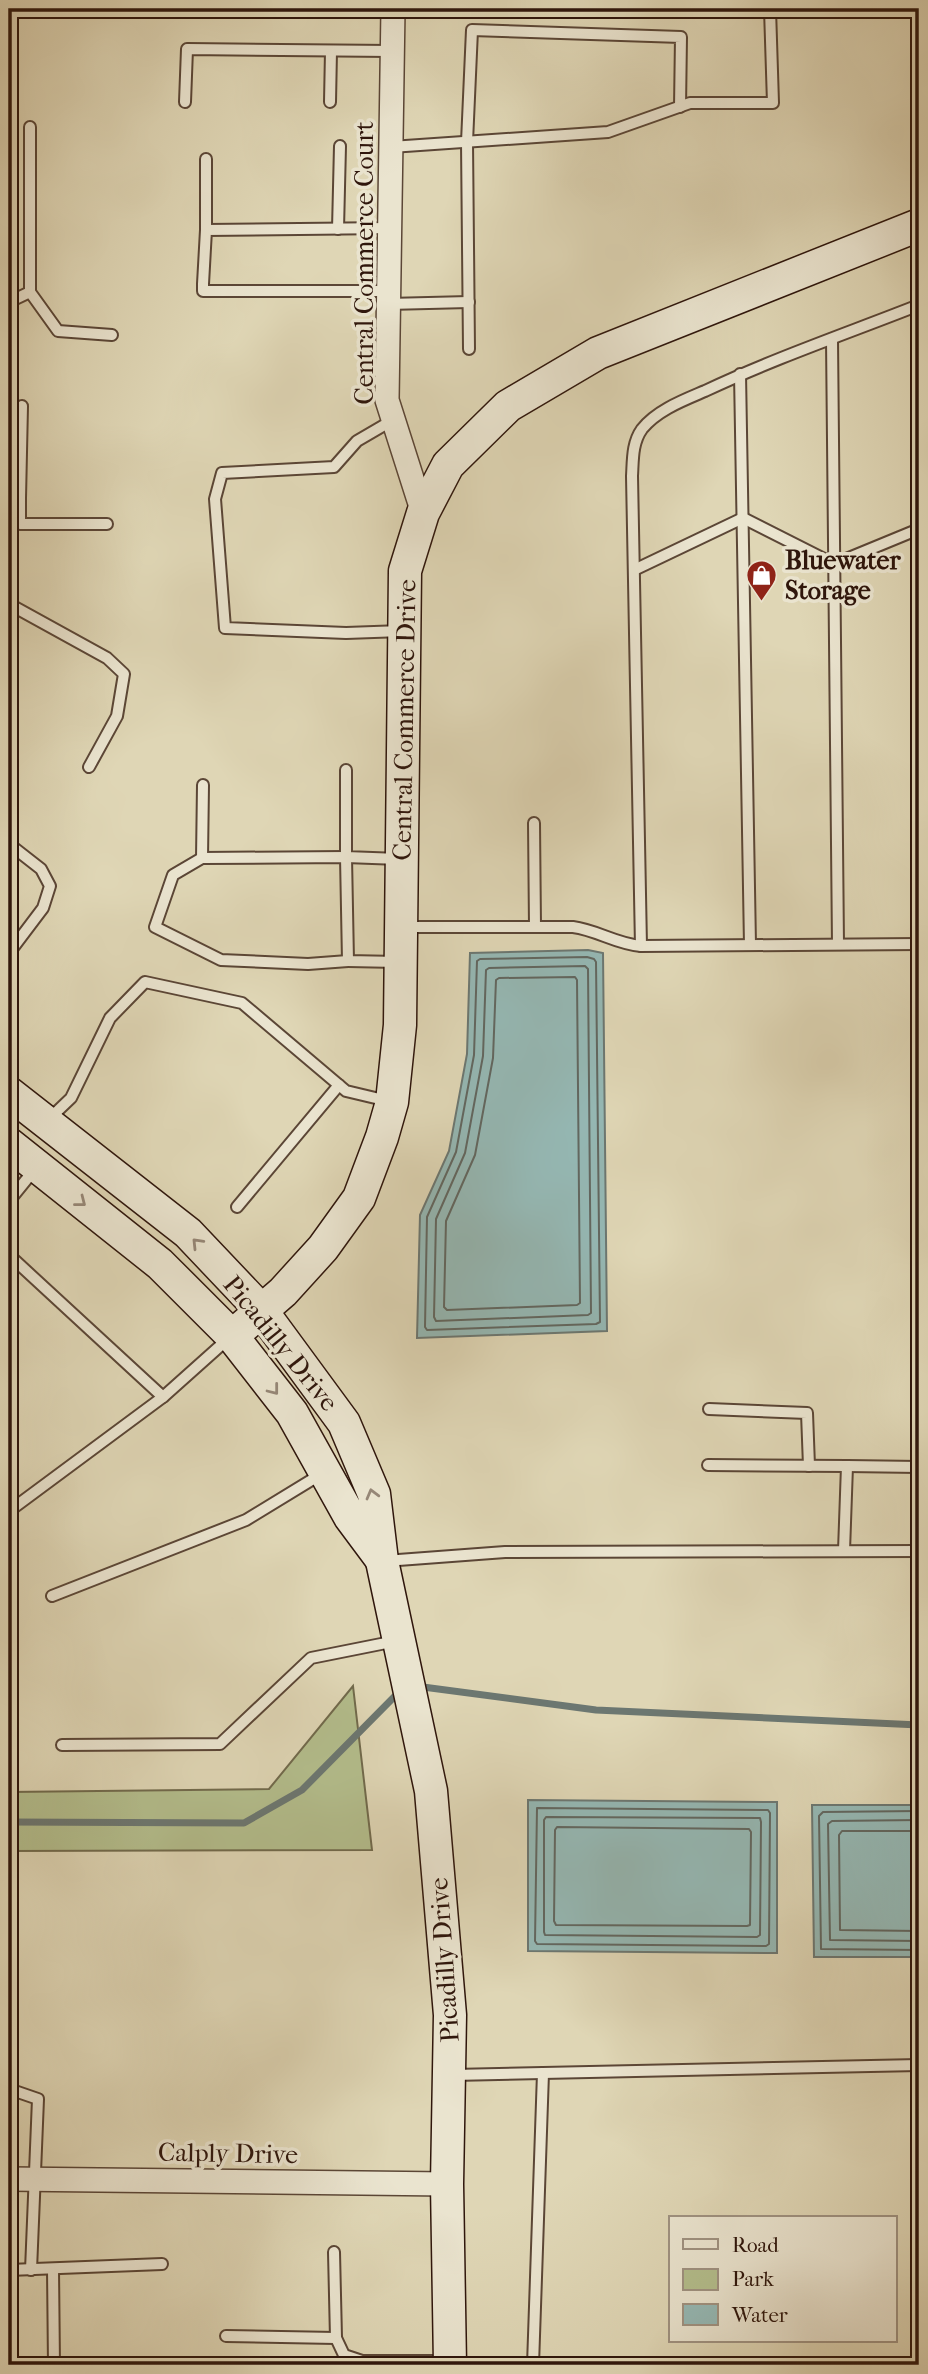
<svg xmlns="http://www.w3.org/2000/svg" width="928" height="2374" font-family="'IM FELL French Canon',serif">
  <rect width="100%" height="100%" fill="#dfd6b5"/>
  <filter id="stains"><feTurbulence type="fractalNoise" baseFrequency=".00286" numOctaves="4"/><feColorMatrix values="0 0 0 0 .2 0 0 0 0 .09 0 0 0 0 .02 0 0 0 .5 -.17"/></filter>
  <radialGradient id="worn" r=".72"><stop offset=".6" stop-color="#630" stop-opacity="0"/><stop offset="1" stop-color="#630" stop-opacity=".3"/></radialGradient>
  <path fill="#b3bd8c" stroke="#716a4c" stroke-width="2" d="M353 1686 372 1850 9 1851V1792L269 1789Z"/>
  <g fill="#95b8b4" stroke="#6c7771" stroke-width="2">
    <path d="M588 950 603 953 607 1331 417 1338 420 1215 449 1151 467 1054 470 953Z"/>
    <path d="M528 1800 777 1802V1953L528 1951Z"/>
    <path d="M812 1805H919V1957H814Z"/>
  </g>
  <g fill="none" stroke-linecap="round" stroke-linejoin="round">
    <g stroke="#626760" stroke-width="2">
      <path d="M587 957 594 959 596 962 600 1322 596 1324 427 1330 425 1327 427 1217 456 1152 474 1055 477 961 480 959Z"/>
      <path d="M585 966 588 969 591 1313 588 1315 436 1321 434 1317 436 1219 465 1153 483 1056 486 970 489 968Z"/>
      <path d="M575 977 577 980 580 1303 577 1305 447 1310 444 1307 446 1221 475 1155 493 1058 496 980 499 978Z"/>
      <path d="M537 1808 768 1810 770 1813 769 1944 766 1946 537 1944 535 1941Z"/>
      <path d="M919 1811 823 1812 819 1816 821 1949 919 1950"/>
      <path d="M546 1817 760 1818 761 1822 760 1935 757 1937 545 1935 544 1932V1820Z"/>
      <path d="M919 1820 832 1821 828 1824 830 1940 919 1941"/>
      <path d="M557 1827 749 1829 751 1832 750 1925 747 1926 556 1925 554 1921 555 1830Z"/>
      <path d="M919 1831H842L839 1835 840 1930 919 1931"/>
    </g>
    <g stroke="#6c7771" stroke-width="7">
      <path d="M423 1687 596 1710 919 1725"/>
      <path d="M9 1822 244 1823 302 1790 395 1696"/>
    </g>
    <defs>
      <g id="lane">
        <path d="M185 102 187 49 392 51"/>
        <path d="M330 102 331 51"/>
        <path d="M391 147 608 132 690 103H773L770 9"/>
        <path d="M338 229 340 146"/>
        <path d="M206 230V159"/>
        <path d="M389 291H203V284L206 230 390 228"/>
        <path d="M30 292 58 331 112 335"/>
        <path d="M9 302 30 292V127"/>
        <path d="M388 304 469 302"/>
        <path d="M832 339 838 944"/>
        <path d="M469 349 467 142 472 30 681 37 680 107"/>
        <path d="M740 374 750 945"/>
        <path d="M393 420 357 441 334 467 222 473 215 499 225 628 346 633 402 631"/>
        <path d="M20 498 22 406"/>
        <path d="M9 499 20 498V524H107"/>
        <path d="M634 570 743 518 834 564 919 529"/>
        <path d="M9 604 107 658 124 674 117 716 89 767"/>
        <path d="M346 770V857L399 859"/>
        <path d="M203 785 202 858 173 875 155 927 221 960 308 964 348 961"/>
        <path d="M534 823 535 927"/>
        <path d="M9 844 41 869 50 886 43 908 9 953"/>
        <path d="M202 858 346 857 348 961 398 962"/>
        <path d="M404 927H573C597 930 616 944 641 946L919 944"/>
        <path d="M641 946 632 476C633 460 632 443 642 429 657 410 684 400 705 391 775 358 848 333 919 305"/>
        <path d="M48 1120 71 1098 110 1018 145 982 242 1003 346 1091 388 1101"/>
        <path d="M9 1201 35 1169"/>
        <path d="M237 1207 339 1085"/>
        <path d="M9 1255 163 1397 229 1338"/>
        <path d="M709 1409 807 1413 809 1466"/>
        <path d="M708 1465 847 1466 844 1551"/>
        <path d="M847 1466 919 1467"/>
        <path d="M9 1505 12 1509 163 1397"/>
        <path d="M385 1561 505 1552 919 1551"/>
        <path d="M52 1596 246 1520 323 1473"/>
        <path d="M62 1745 220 1744 311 1658 396 1641"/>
        <path d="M453 2075 919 2065"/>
        <path d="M9 2089 38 2099 31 2270"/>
        <path d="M334 2252 336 2338 344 2355 362 2361H447"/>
        <path d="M53 2269 54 2365"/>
        <path d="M9 2270 162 2264"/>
        <path d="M226 2336 336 2338"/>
        <path d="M533 2365 543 2073"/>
      </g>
      <g id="street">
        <path d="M393 9 387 400 423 513"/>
        <path d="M9 2179 447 2184"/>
      </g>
      <g id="secondary">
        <path d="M9 1093 188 1233 261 1310 344 1423 374 1494 382 1561 431 1791 450 2015 447 2184 450 2365"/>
        <path d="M9 1144 160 1264 232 1336 292 1413 350 1517 382 1560"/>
        <path d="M232 1336 283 1292 323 1248 359 1198 382 1137 392 1102 400 1025 405 571 423 513 448 465 508 406 598 353 919 225"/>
      </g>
    </defs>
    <use href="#lane" stroke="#5b4636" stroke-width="14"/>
    <use href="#street" stroke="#5b4636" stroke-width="26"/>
    <use href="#secondary" stroke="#2f160c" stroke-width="35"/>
    <use href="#lane" stroke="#eae4cf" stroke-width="10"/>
    <use href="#street" stroke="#eae4cf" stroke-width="23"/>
    <use href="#secondary" stroke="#eae4cf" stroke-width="32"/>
  </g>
  <defs><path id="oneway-chevron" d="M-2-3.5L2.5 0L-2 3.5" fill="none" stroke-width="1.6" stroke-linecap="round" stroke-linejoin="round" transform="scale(1.75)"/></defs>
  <g stroke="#968777">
    <use href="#oneway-chevron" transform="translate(81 1202) rotate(38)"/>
    <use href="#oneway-chevron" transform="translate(197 1243) rotate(-134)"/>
    <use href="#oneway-chevron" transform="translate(274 1390) rotate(52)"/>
    <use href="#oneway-chevron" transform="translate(372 1494) rotate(-105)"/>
  </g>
  <defs>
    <symbol id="shop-pin" viewBox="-11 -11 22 30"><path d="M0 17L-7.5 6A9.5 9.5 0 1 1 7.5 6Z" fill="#8f2418" stroke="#eae4cf"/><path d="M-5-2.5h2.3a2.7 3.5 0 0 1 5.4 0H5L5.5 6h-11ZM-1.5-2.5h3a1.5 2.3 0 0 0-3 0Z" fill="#fff"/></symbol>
  </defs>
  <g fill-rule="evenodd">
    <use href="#shop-pin" x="744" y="558" width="35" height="47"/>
  </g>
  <g text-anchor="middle" stroke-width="7" stroke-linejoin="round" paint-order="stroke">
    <g font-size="26" fill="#2f160c" stroke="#eae4cf">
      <text transform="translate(364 263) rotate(-90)" y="9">Central Commerce Court</text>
      <text transform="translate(404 720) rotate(-89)" y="9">Central Commerce Drive</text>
      <text transform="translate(281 1343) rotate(51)" y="9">Picadilly Drive</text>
      <text transform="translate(444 1960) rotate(-94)" y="9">Picadilly Drive</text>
      <text transform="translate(228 2153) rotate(1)" y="9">Calply Drive</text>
    </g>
    <g font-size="26" font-weight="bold" fill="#2f160c" stroke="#eae4cf" text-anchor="start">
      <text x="785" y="569">Bluewater<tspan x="785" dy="30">Storage</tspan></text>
    </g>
  </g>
  <rect width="928" height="2374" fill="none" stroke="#dfd6b5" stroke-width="35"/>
  <rect x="10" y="10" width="907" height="2353" fill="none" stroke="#2f160c" stroke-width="3.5"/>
  <rect x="18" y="18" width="893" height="2339" fill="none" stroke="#2f160c" stroke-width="2"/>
  <rect x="669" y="2216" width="228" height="126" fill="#eae4cf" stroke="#9f9281" stroke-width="2"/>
  <rect x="683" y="2239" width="35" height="10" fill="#eae4cf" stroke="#9f9281" stroke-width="2"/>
  <text x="732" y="2252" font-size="21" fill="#2f160c">Road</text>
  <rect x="683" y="2269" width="35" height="21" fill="#b3bd8c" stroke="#9f9281" stroke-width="2"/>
  <text x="732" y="2286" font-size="21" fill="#2f160c">Park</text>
  <rect x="683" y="2304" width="35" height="21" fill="#95b8b4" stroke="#9f9281" stroke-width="2"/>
  <text x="732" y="2322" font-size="21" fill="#2f160c">Water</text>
  <rect width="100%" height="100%" filter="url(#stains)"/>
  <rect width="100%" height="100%" fill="url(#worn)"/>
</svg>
